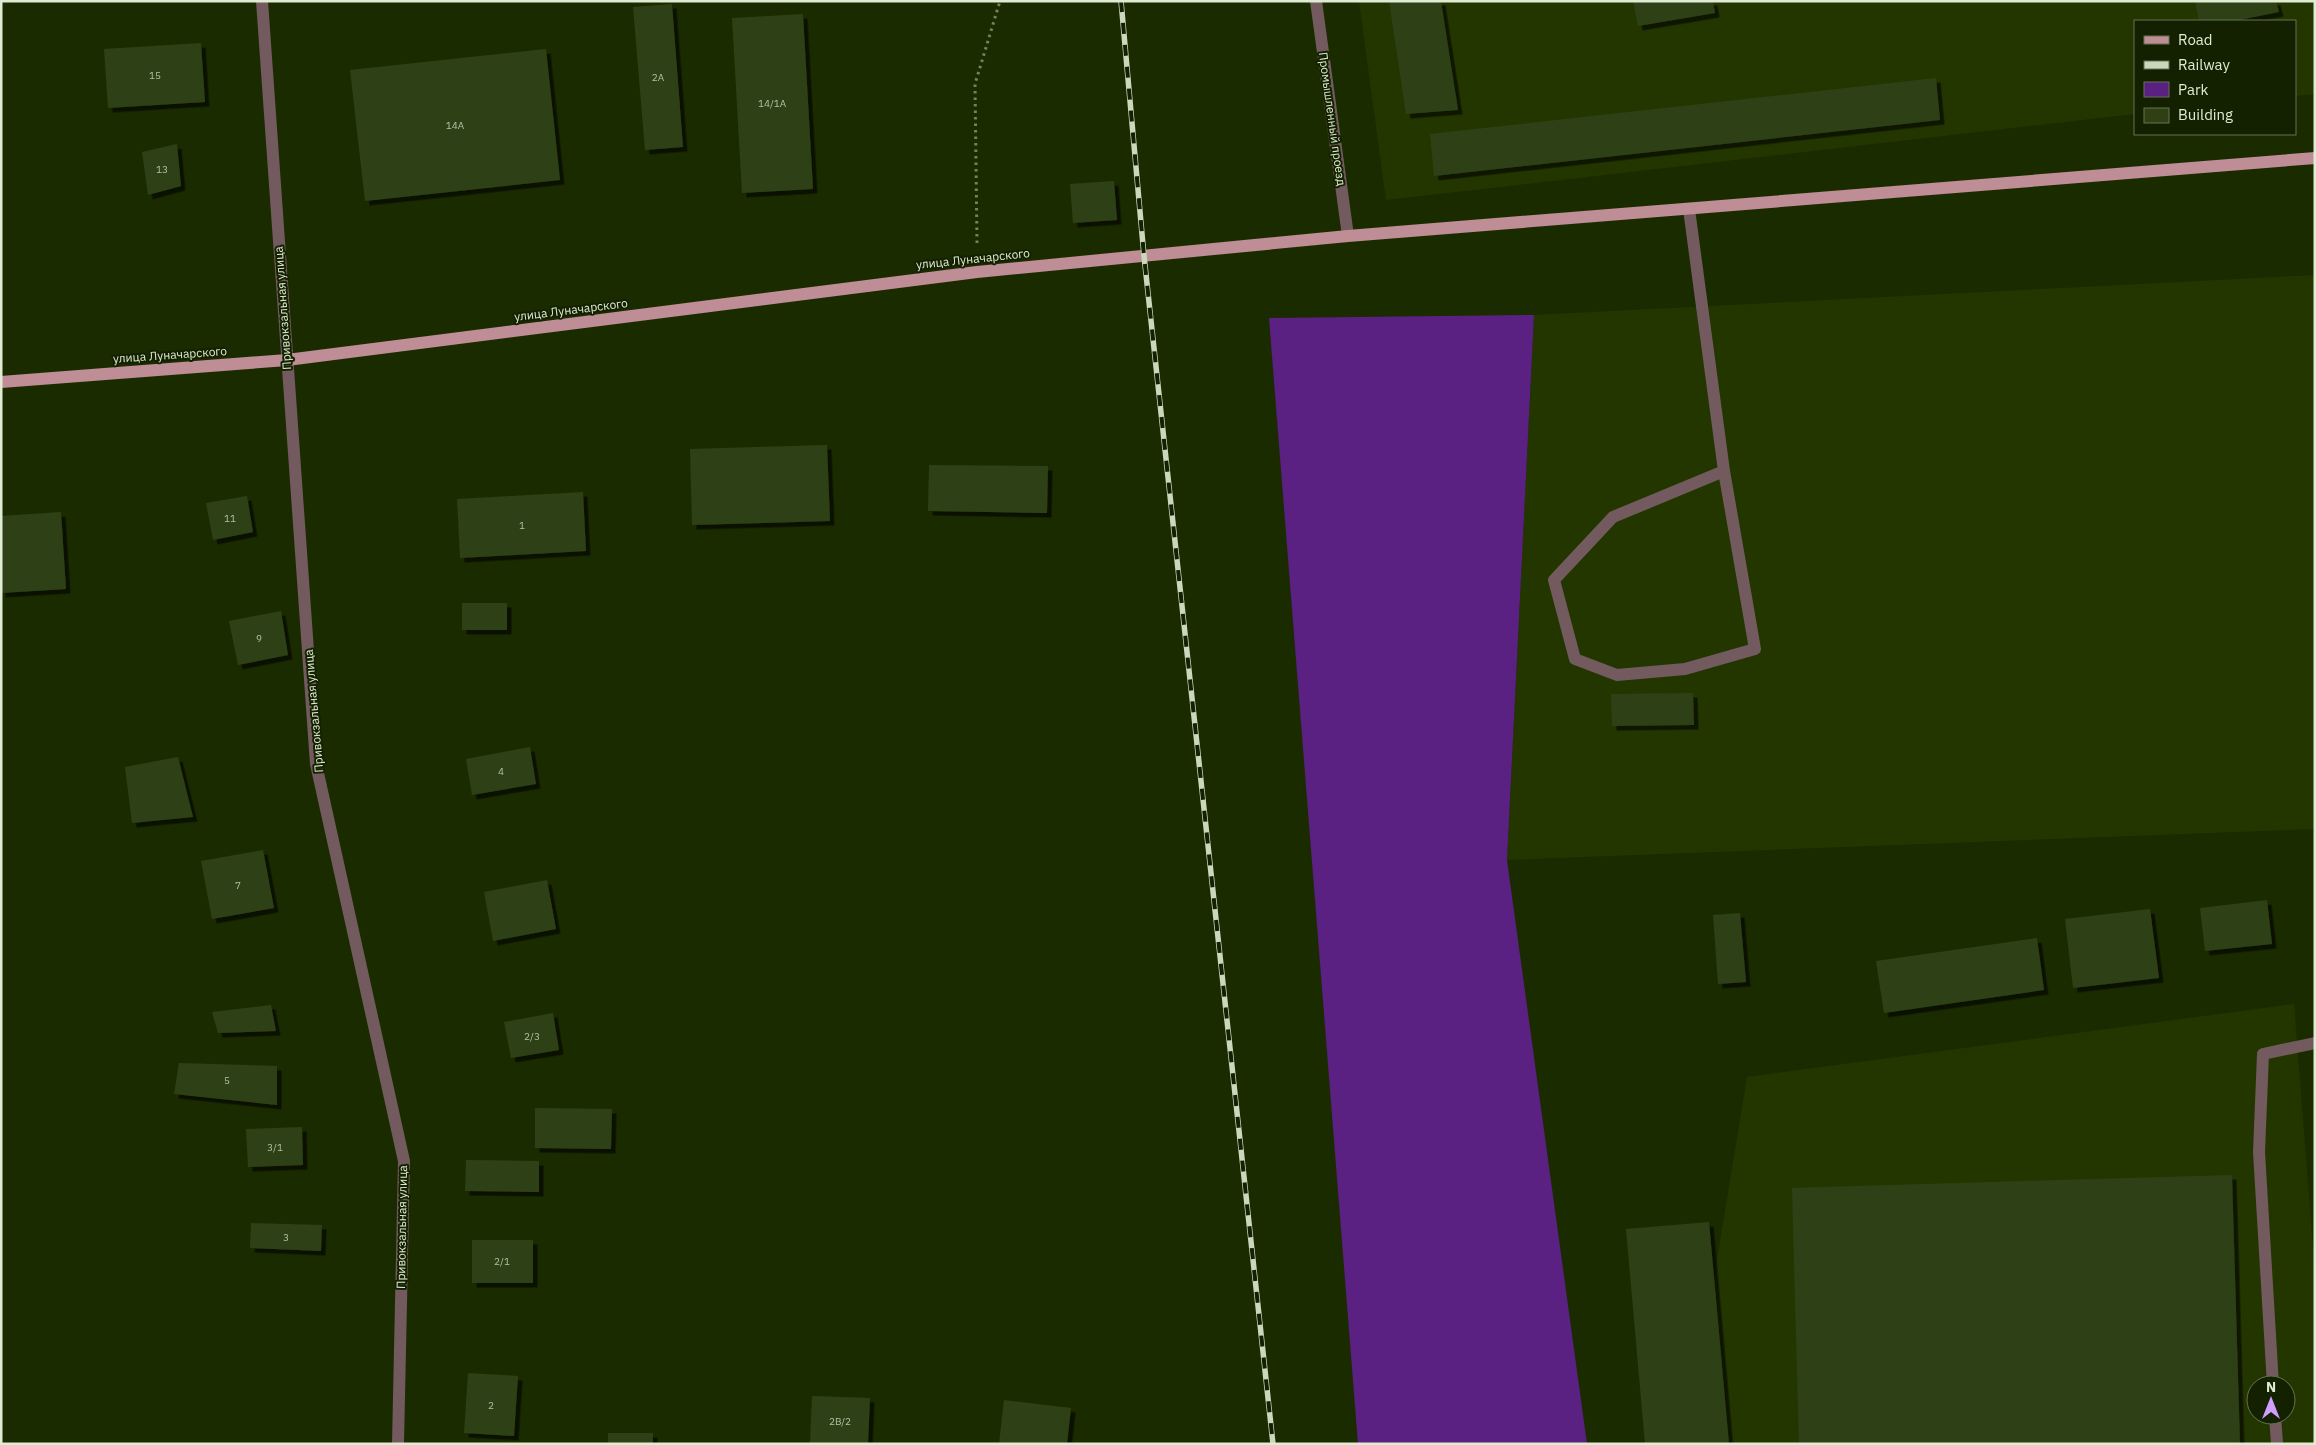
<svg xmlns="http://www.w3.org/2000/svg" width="2316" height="1445" font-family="'IBM Plex Sans',sans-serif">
  <defs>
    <filter id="shadow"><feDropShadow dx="4.5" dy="4.5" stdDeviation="0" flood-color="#0009"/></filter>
  </defs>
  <rect width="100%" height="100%" fill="#1b2b00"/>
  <g fill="#233600" fill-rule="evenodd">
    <path d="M1359 1H2315V94L2295 96V21H2135V114L1386 200Z"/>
    <path d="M2315 275V829L1507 860 1534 315Z"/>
    <path d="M2294 1004 2315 1273V1444H1689V1431L1747 1077ZM2256 1385H2286V1415H2256Z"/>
  </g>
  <path fill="#5a2082" d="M1534 315 1507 860 1587 1444H1358L1269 318Z"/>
  <g fill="#2f4114" filter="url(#shadow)">
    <path d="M1389 1H1441L1458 110 1406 114Z"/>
    <path d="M1633 1H1713L1715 13 1638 26Z"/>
    <path d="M2195 1H2276L2279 12 2234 21H2199Z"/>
    <path d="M672 4 683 147 645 150 633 7Z"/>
    <path d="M803 14 813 189 742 193 732 18Z"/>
    <path d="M201 43 205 102 108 108 104 49Z"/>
    <path d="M546 49 560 180 365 201 350 70Z"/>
    <path d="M1936 78 1940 120 1434 176 1430 134Z"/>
    <path d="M177 144 181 186 148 195 142 152Z"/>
    <path d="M1114 181 1117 220 1073 223 1070 184Z"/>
    <path d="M827 445 830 521 692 525 690 449Z"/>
    <path d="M929 465 1048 466 1047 513 928 511Z"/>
    <path d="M583 492 586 551 460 558 457 499Z"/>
    <path d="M247 496 253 532 213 540 206 503Z"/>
    <path d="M61 512 66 589 1 593V516Z"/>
    <rect x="462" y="603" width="45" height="27"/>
    <path d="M281 611 288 655 238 665 229 621Z"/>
    <path d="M1693 693 1694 725 1612 726 1611 694Z"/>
    <path d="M530 747 536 784 472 795 466 759Z"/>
    <path d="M178 757 193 817 132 823 125 767Z"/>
    <path d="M263 850 274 908 212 919 201 861Z"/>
    <path d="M547 880 556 929 493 941 484 892Z"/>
    <path d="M2267 900 2272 944 2205 951 2200 908Z"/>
    <path d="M2150 909 2159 978 2073 988 2065 919Z"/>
    <path d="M1740 913 1746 982 1718 984 1713 915Z"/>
    <path d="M2037 938 2044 990 1884 1013 1876 961Z"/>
    <path d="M271 1005 276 1031 218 1033 212 1012Z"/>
    <path d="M553 1013 559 1050 511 1058 504 1022Z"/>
    <path d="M179 1063 277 1066V1105L174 1094Z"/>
    <path d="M535 1108 612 1109 611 1149 535 1148Z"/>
    <path d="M302 1127 303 1165 248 1167 246 1129Z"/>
    <path d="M466 1160 539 1161V1192L465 1191Z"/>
    <path d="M2232 1175 2240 1444H1799L1792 1188Z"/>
    <path d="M1709 1222 1729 1444H1645L1626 1229Z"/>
    <path d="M251 1223 322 1225 321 1251 250 1248Z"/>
    <rect x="472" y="1240" width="61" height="43"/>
    <path d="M468 1373 518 1376 514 1436 464 1433Z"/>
    <path d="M812 1396 870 1398 868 1444 810 1443Z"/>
    <path d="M1004 1400 1071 1408 1067 1444H999Z"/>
    <rect x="608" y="1433" width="45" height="11"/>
  </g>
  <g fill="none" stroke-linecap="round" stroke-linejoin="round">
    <path stroke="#74825f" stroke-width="3" stroke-dasharray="2.5 4" stroke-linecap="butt" d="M977 243 975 84 1000 1"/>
    <g stroke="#725a5e" stroke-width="12">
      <path d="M262 1 316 764 404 1161 398 1444"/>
      <path d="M1316 1 1348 236"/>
      <path d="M1689 209 1724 471 1755 649 1685 669 1617 675 1575 659 1554 580 1613 517 1724 471"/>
      <path d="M2273 1385 2259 1152 2263 1054 2315 1043"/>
      <path d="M2275 1415 2277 1444"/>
    </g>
    <path stroke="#be8d95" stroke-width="12" d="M1 382 287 360 977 272 1348 236 2315 158"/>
    <defs>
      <path id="rail" d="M1121 1 1144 256 1273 1444"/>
    </defs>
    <use href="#rail" stroke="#cbd8bd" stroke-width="5.5"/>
    <use href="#rail" stroke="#142101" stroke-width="4" stroke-dasharray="11" stroke-linecap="butt"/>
  </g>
  <g text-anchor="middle" stroke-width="4" stroke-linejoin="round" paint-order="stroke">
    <g font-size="10" fill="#b3c0a2">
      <text x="155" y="79">15</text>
      <text x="658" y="81">2А</text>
      <text x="772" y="107">14/1А</text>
      <text x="455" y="129">14А</text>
      <text x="162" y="173">13</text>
      <text x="230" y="522">11</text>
      <text x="522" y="529">1</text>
      <text x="259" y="642">9</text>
      <text x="501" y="775">4</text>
      <text x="238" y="889">7</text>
      <text x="532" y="1040">2/3</text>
      <text x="227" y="1084">5</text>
      <text x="275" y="1151">3/1</text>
      <text x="286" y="1241">3</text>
      <text x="502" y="1265">2/1</text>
      <text x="491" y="1409">2</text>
      <text x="840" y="1425">2В/2</text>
    </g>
    <g font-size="12" fill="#dfebd2" stroke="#142101">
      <text transform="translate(1332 119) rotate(82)" y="4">Промышленный проезд</text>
      <text transform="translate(973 259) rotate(-6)" y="4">улица Луначарского</text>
      <text transform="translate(283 308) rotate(-94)" y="4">Привокзальная улица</text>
      <text transform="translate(571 310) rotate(-7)" y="4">улица Луначарского</text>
      <text transform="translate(170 355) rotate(-4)" y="4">улица Луначарского</text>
      <text transform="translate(314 711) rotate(-95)" y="4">Привокзальная улица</text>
      <text transform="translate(402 1227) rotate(-89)" y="4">Привокзальная улица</text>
    </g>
  </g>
  <rect width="2316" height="1445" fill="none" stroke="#dfebd2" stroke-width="5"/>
  <rect x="2134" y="20" width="162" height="115" fill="#142101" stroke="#657255"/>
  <rect x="2144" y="36" width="25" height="8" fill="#be8d95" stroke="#657255"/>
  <text x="2178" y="45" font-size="15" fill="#dfebd2">Road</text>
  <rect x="2144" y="61" width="25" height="8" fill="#cbd8bd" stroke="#657255"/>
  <text x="2178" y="70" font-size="15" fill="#dfebd2">Railway</text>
  <rect x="2144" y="82" width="25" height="15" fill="#5a2082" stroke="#657255"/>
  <text x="2178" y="95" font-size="15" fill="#dfebd2">Park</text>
  <rect x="2144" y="108" width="25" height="15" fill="#2f4114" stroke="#657255"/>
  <text x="2178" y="120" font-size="15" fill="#dfebd2">Building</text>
  <g transform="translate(2271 1400)"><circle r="24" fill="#142101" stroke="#657255"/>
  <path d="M0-4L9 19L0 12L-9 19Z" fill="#d19dfe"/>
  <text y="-8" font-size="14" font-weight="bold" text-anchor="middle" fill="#dfebd2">N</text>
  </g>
</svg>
